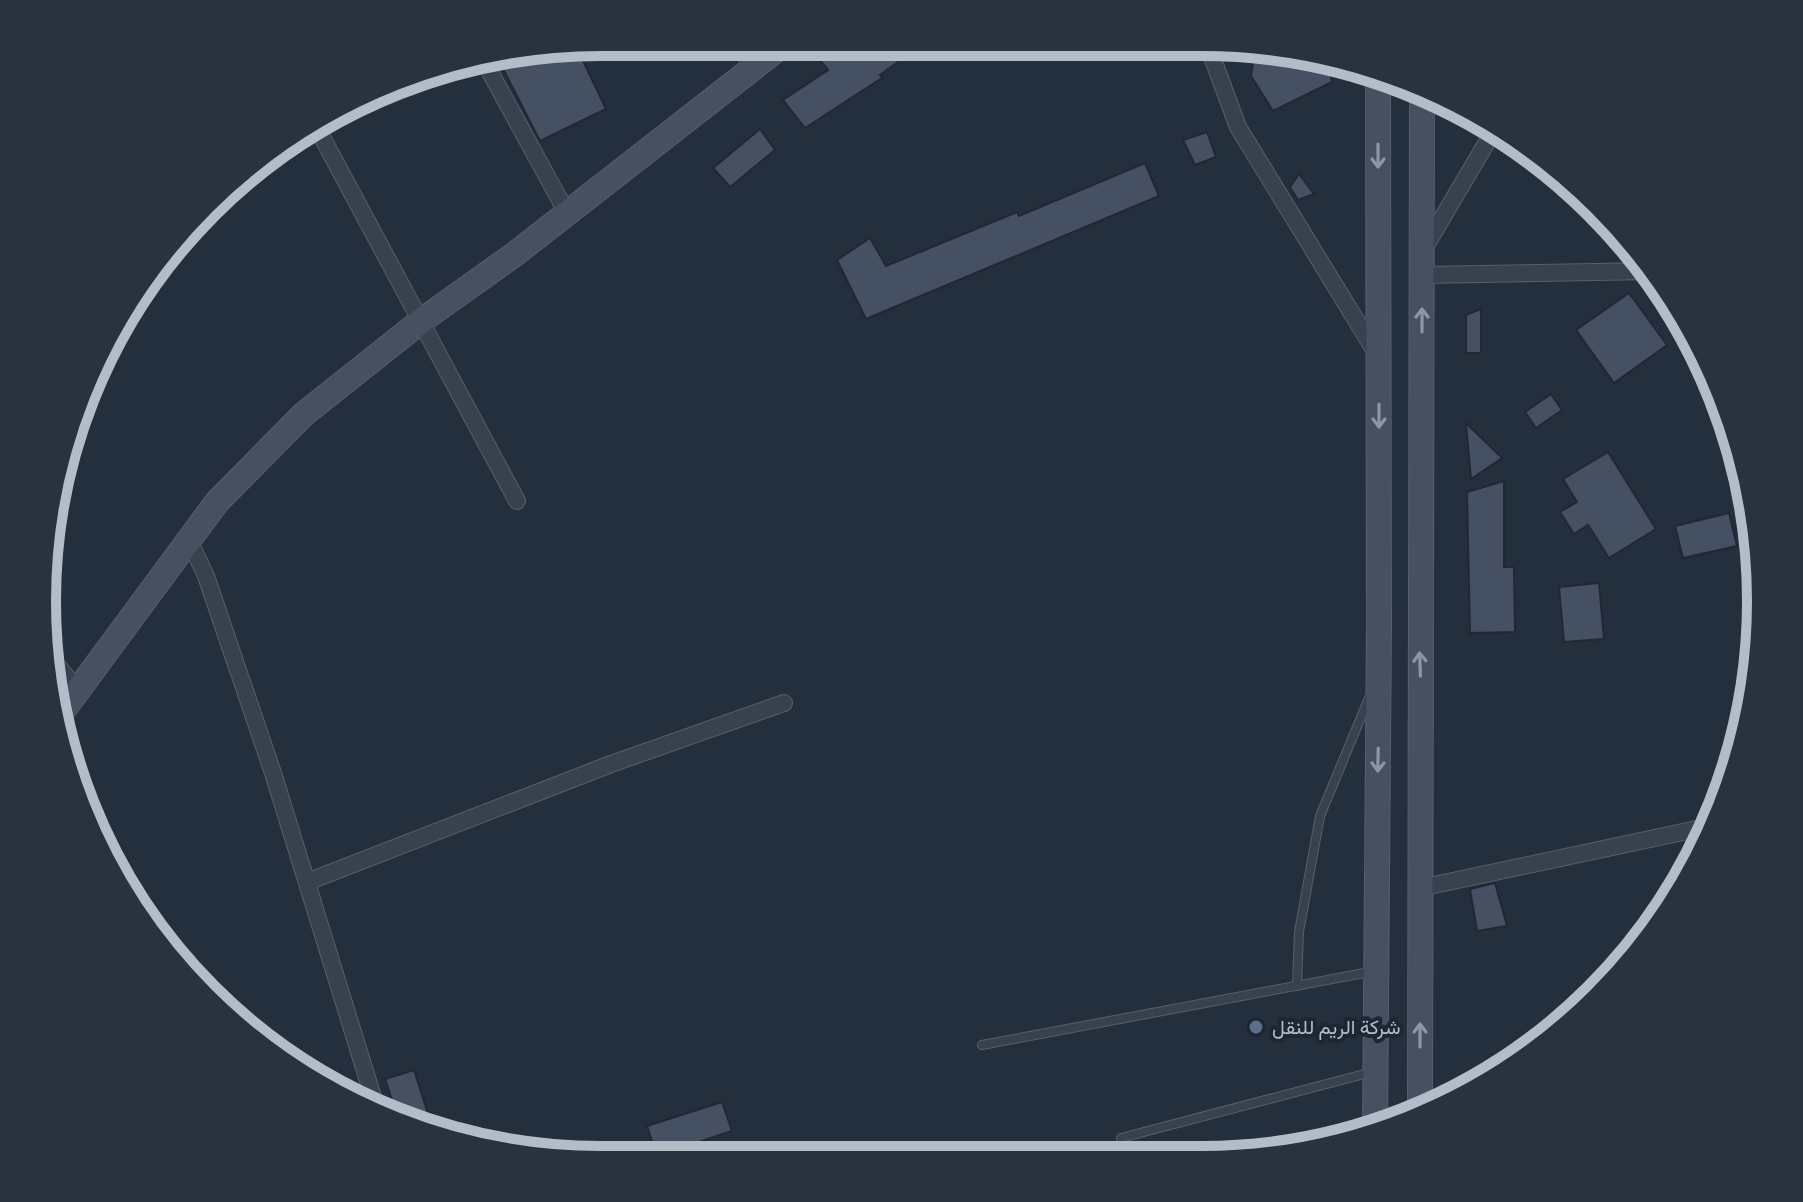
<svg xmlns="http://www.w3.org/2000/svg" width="1803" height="1202" font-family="'PT Sans Narrow',Vazirmatn,sans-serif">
  <rect width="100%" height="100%" fill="#242f3e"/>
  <g fill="#455162" stroke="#1f2835" stroke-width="2">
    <path d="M846 44H923L880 75 882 78 805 128 783 100 828 70 821 61Z"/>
    <path d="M576 46 606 109 540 141 498 59Z"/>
    <path d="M1261 47H1275L1328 63 1332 82 1273 111 1251 76 1255 50Z"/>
    <path d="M760 129 775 150 730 187 713 168Z"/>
    <path d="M1207 132 1216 157 1195 165 1183 140Z"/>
    <path d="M1145 163 1159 196 866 319 837 260 870 238 886 266 1017 212 1019 216Z"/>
    <path d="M1299 174 1314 194 1298 200 1290 187Z"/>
    <path d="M1629 293 1667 345 1614 383 1576 330Z"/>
    <path d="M1481 309V353H1466V315Z"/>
    <path d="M1551 394 1562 410 1536 428 1525 412Z"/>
    <path d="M1466 423 1502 458 1471 479Z"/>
    <path d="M1608 452 1656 529 1609 558 1588 525 1574 534 1560 512 1577 502 1563 479Z"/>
    <path d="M1504 481V567H1514L1515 632 1470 633 1467 492Z"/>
    <path d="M1729 513 1737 546 1683 558 1675 526Z"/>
    <path d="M1599 583 1604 639 1564 642 1559 587Z"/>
    <path d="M1495 883 1507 926 1477 931 1470 889Z"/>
    <path d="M414 1070 432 1126 397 1115 385 1079Z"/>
    <path d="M722 1102 732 1131 657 1156 647 1126Z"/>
  </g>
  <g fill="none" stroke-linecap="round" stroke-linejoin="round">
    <defs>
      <g id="lane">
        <path d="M1297 986 1299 932 1320 816 1369 698"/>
        <path d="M982 1045 1375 971"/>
        <path d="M1121 1138 1372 1072"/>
      </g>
      <g id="street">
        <path d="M740 43 751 67"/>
        <path d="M1208 46 1238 127 1378 356"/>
        <path d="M484 61 567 213"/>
        <path d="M315 124 517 501"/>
        <path d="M1424 249 1494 130"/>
        <path d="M1422 275 1652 271"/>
        <path d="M188 538 206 576 273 773 377 1110"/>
        <path d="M49 656 78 690"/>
        <path d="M307 882 611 764 784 703"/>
        <path d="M1420 888 1711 826"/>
        <path d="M569 1155H584"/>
      </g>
      <g id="secondary">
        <path d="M56 720 217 502 304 414 421 321 515 254 785 43"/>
        <path d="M1420 1113 1422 91"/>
        <path d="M1375 1130 1379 624 1378 78"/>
      </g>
    </defs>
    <use href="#lane" stroke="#565f6c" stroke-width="10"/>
    <use href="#street" stroke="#565f6c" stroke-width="18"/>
    <use href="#secondary" stroke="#565f6c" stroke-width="26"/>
    <use href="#lane" stroke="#38414e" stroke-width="8"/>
    <use href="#street" stroke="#38414e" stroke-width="16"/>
    <use href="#secondary" stroke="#465061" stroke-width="24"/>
  </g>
  <defs><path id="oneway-shaft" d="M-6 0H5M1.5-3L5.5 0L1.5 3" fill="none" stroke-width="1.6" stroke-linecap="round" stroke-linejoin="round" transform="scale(2)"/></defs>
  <g stroke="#8e96a5">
    <use href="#oneway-shaft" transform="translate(1378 156) rotate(90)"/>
    <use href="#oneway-shaft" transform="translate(1422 320) rotate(-90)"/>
    <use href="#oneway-shaft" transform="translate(1379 416) rotate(90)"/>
    <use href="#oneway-shaft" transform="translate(1420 664) rotate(-92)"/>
    <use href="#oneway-shaft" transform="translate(1378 760) rotate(91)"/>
    <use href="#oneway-shaft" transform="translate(1420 1035) rotate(-90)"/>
  </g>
  <circle fill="#5c6f8a" stroke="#1d2633" stroke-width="3" cx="1256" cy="1027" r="8"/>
  <g text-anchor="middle" stroke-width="8" stroke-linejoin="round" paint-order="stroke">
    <g font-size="20" fill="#b4bcc9" stroke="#1d2633" text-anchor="start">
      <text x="1272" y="1034">شركة الريم للنقل</text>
    </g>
  </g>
  <path d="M0 0H1803V1202H0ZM601 56H1202A545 545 0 0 1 1747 601V601A545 545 0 0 1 1202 1146H601A545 545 0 0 1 56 601V601A545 545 0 0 1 601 56Z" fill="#29323f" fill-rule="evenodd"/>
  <path fill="none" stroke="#b4bcc9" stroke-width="10" d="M601 56H1202A545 545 0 0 1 1747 601V601A545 545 0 0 1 1202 1146H601A545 545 0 0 1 56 601V601A545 545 0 0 1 601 56Z"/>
</svg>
